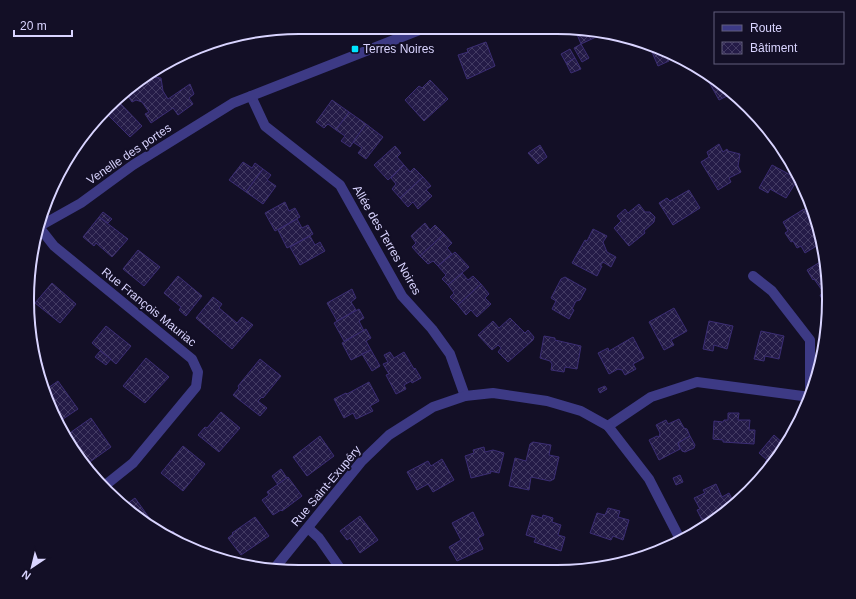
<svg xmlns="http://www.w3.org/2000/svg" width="856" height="599" font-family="Arial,sans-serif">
  <defs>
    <pattern id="building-cross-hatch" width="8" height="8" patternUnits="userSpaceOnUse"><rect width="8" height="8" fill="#241b47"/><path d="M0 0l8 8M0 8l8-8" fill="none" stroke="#433b63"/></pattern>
  </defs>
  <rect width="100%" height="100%" fill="#130f26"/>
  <g fill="url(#building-cross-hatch)" stroke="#3b2d73">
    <path d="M576 32H607L581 44Z"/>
    <path d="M486 42 495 66 467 79 458 55 468 52 467 49Z"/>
    <path d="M581 44 589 58 582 62 574 48Z"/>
    <path d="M656 48 668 52 665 54 669 61 658 66 651 50Z"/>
    <path d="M570 49 575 58 566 63 561 54Z"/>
    <path d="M575 58 581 69 571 73 566 63Z"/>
    <path d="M705 75 726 91 729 95 719 100Z"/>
    <path d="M149 77 161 78 163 91 168 99 190 84 194 94 189 98 193 104 178 115 173 108 151 123 145 114 149 112 142 102 136 100 132 102 126 93Z"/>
    <path d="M430 80 448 99 424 121 405 100 419 86 422 88Z"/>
    <path d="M117 100 142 126 130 137 104 111Z"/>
    <path d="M332 100 349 112 336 130 328 124 324 128 316 122Z"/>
    <path d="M349 112 366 124 350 147 341 141 345 136 336 130Z"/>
    <path d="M366 124 383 137 366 159 358 153 362 148 353 142Z"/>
    <path d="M719 144 723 152 727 149 728 151 740 154 738 166 741 172 729 178 731 182 718 190 701 162 709 157 707 152Z"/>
    <path d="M540 145 547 157 538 164 528 153Z"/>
    <path d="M395 146 401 153 397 157 404 165 388 180 374 165Z"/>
    <path d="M243 162 252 168 255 163 263 169 246 192 229 180Z"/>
    <path d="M404 165 410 172 414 168 423 177 400 198 392 189 396 184 391 178Z"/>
    <path d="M772 165 798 179 786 198 770 189 768 193 759 188Z"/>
    <path d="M263 169 271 175 267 180 276 186 263 204 246 192Z"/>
    <path d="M423 177 431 186 426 190 432 196 418 209 413 202 408 207 400 198Z"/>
    <path d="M58 179 61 184 51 191V190Z"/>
    <path d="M689 190 700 208 673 225 659 203 667 198 670 201Z"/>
    <path d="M285 202 289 211 295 208 300 217 275 231 265 213Z"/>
    <path d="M639 204 645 212H650L655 217 654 222 644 231 645 233 629 246 614 228 621 221 617 216 625 209 628 213Z"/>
    <path d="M804 209 809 218 811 216 817 225 814 227 823 242 805 253 801 246 797 248 793 241 791 242 785 233 788 231 783 222Z"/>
    <path d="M103 212 112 219 108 223 99 217Z"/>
    <path d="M99 217 128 239 112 257 96 243 94 246 83 237Z"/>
    <path d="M297 219 302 228 308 225 313 234 287 248 278 230Z"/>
    <path d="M425 223 430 230 435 225 444 234 420 256 412 247 416 243 411 236Z"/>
    <path d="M593 229 607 236 603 242 607 252 616 257 611 267 603 262 600 266H602L597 276 572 263 585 240 587 241Z"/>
    <path d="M444 234 452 243 447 248 452 254 438 266 433 261 428 264 420 256Z"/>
    <path d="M310 236 315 245 320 242 325 251 300 265 290 247Z"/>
    <path d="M138 250 160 267 144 286 123 269Z"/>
    <path d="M455 252 469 267 448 285 442 279 446 275 438 266Z"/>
    <path d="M825 259 829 300 827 309 820 295 824 293 814 279 813 280 807 270Z"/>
    <path d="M462 273 468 280 473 276 481 284 458 305 450 297 454 293 448 285Z"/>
    <path d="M178 276 202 296 186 316 179 310 181 307 164 293Z"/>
    <path d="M565 277 586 289 580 300 576 301 572 309 574 310 569 319 552 309 556 301 551 298 561 279Z"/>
    <path d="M52 283 76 304 60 323 35 303Z"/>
    <path d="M481 284 489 294 485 298 491 304 477 317 471 310 466 315 458 305Z"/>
    <path d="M352 289 356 298 351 302 356 310 337 321 327 303Z"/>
    <path d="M213 297 222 304 219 308 237 323 242 317 253 325 232 349 196 318Z"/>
    <path d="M674 308 687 331 671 340 674 345 664 350 649 322Z"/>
    <path d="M359 309 364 318 359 321 364 331 344 341 334 323Z"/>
    <path d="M510 318 525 333 528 330 534 337 533 340 508 362 498 352 501 348 498 345 492 350 478 335 493 321 499 328Z"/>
    <path d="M709 321 733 326 727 349 714 345 713 351 703 349Z"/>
    <path d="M106 326 131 346 116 364 92 343Z"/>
    <path d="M366 329 371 338 366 341 371 350 351 360 342 343Z"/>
    <path d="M761 331 784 336 779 359 765 356 764 361 754 359Z"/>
    <path d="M544 336 555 338V340L581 346 577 369 565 367 564 372 551 370 552 364 550 361 540 358Z"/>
    <path d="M633 337 644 358 633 364 636 369 625 375 622 370 618 369 609 374 598 353 608 348 609 351Z"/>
    <path d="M32 348 43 364 37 368 32 352Z"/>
    <path d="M371 350 380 366 372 371 362 354Z"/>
    <path d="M100 351 111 359 106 365 95 357Z"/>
    <path d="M390 352 394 358 404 352 414 369 415 368 421 378 412 383 411 381 404 385 406 389 396 394 386 375 389 374 383 364 388 362 384 355Z"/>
    <path d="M146 358 169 377 145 403 123 386Z"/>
    <path d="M260 359 281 376 263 398 262 397 258 401 267 408 260 416 233 395 239 388 238 386Z"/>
    <path d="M58 381 78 409 57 423 45 390Z"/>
    <path d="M369 382 379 401 370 406 373 411 356 419 353 413 344 418 334 399 346 393 347 394Z"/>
    <path d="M605 386 607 389 600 393 598 389Z"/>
    <path d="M221 412 240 428 219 452 198 435 205 427 207 428Z"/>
    <path d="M728 413H739L738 420H750L749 430H755L754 444 723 442V440L713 439 714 421 723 422 724 420H728Z"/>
    <path d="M91 418 111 447 87 464 67 435Z"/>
    <path d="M679 419 684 428 687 429 690 436 678 443 680 449 659 460 649 440 657 436 659 437 660 433 656 425 666 420 668 424Z"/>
    <path d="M774 435 786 446 770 467 765 462 767 460 759 453Z"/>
    <path d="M320 436 334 456 307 476 293 457Z"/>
    <path d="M690 436 695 445 694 448 685 452 682 451 678 443Z"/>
    <path d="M533 442 551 445 549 455 559 457 554 479 550 481 531 477 529 490 509 486 515 458 526 461 530 444Z"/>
    <path d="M183 446 205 464 183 491 161 473Z"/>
    <path d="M484 447 485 452 493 450 504 453 499 473 490 471 491 473 471 478 465 456 474 453 473 450Z"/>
    <path d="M442 459 454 480 433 492 428 484 417 490 407 472 428 461 431 466Z"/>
    <path d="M281 469 287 478 278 485 272 476Z"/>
    <path d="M680 475 683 482 676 485 673 478Z"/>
    <path d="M288 477 302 496 282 511 281 510 273 515 262 500 269 495 267 492Z"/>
    <path d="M716 484 722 497 729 493 734 503 718 515 717 513 702 520 697 510 700 509 694 498 705 493 703 490Z"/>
    <path d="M135 498 153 523 148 526 124 506Z"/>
    <path d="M608 508 620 511 618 517 629 520 623 540 613 536 611 540 590 533 597 513 605 515Z"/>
    <path d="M473 512 484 535 478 538 483 549 457 561 449 547 461 540 452 523Z"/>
    <path d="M532 515 542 518 543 515 553 518 552 522 561 525 558 535 565 537 561 551 534 542 536 538 526 535Z"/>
    <path d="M360 516 378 540 360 553 350 538 347 540 340 531Z"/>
    <path d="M255 517 269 536 241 555 228 538 233 534 232 533Z"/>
    <path d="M173 531 183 545 166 536Z"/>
  </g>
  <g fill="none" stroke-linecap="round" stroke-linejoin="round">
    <g stroke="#3d3a85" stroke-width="10">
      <path d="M251 96 265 126 340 185 402 296 432 329 450 354 465 396"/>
      <path d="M40 226 81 203 133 165 233 103 422 29"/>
      <path d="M39 227 54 246 192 359 198 372 196 387 133 463 103 487"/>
      <path d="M753 276 772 291 810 340V397"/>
      <path d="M608 426 651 397 697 382 810 397"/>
      <path d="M308 528 319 538 342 571"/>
      <path d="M274 569 361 462 389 435 433 407 465 396 493 393 547 401 581 411 608 426 649 479 681 541"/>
    </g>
  </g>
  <rect fill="#00e5ff" stroke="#130f26" stroke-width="1.5" x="351" y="45" width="8" height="8" rx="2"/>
  <g text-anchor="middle" stroke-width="4" stroke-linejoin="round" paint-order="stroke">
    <g font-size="12" fill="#d9d4ff" stroke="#130f26" text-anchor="start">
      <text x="363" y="53">Terres Noires</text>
    </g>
    <g font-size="12" fill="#d9d4ff" stroke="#130f26">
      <text transform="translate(129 154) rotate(-34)" y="4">Venelle des portes</text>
      <text transform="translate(387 240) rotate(60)" y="4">Allée des Terres Noires</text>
      <text transform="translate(149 307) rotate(39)" y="4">Rue François Mauriac</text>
      <text transform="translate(326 486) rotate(-50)" y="4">Rue Saint-Exupéry</text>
    </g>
  </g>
  <path d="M0 0H856V599H0ZM299 34H557A265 265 0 0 1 822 299V300A265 265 0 0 1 557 565H299A265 265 0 0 1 34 300V299A265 265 0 0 1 299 34Z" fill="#130f26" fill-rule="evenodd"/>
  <path fill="none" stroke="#d9d4ff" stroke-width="2" d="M299 34H557A265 265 0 0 1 822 299V300A265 265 0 0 1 557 565H299A265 265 0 0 1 34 300V299A265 265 0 0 1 299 34Z"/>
  <rect x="714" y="12" width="130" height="52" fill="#130f26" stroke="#625e7d"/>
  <rect x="722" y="25" width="20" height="6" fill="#3d3a85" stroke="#625e7d"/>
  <text x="750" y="32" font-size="12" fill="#d9d4ff">Route</text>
  <rect x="722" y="42" width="20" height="12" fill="url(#building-cross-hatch)" stroke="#625e7d"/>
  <text x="750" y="52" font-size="12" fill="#d9d4ff">Bâtiment</text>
  <g transform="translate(32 567) rotate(215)" stroke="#130f26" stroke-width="3" paint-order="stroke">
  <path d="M0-3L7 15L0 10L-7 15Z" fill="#d9d4ff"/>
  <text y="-6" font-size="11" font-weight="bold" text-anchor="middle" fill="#d9d4ff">N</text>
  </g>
  <path d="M14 30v6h58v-6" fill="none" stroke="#d9d4ff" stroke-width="2"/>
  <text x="20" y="30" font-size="12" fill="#d9d4ff" stroke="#130f26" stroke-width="3" paint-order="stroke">20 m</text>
</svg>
